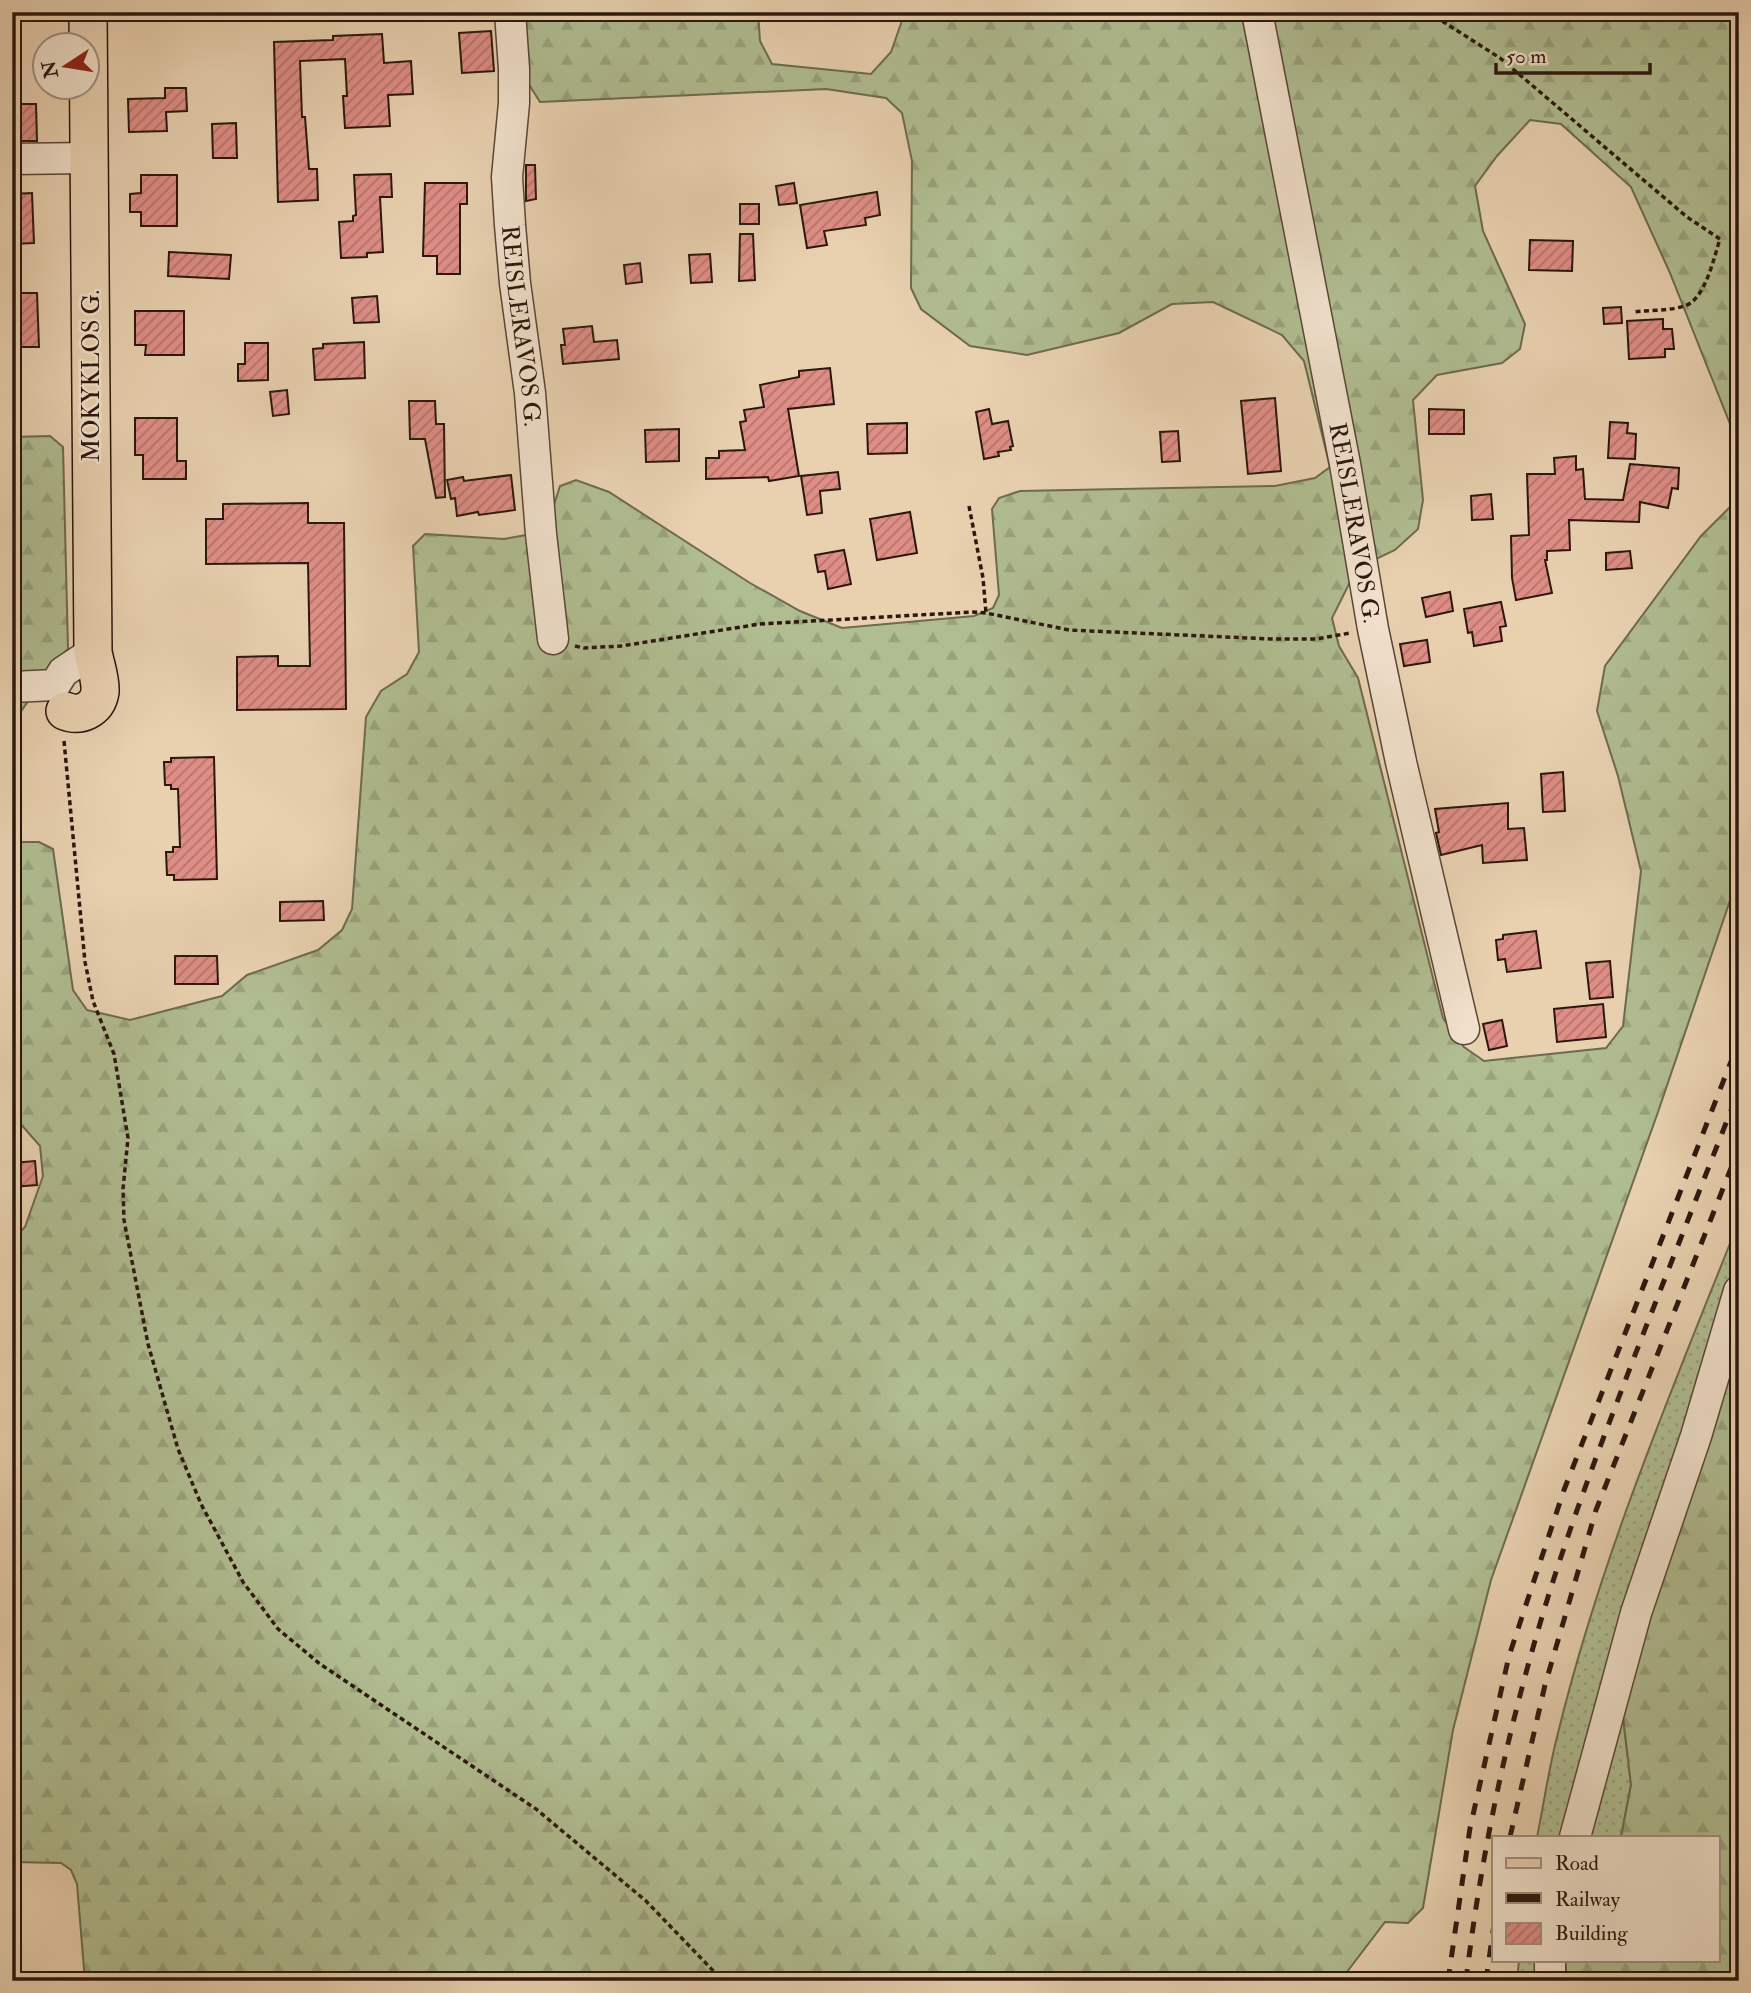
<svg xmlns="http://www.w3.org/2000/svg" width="1751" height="1993" font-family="'IM FELL Double Pica',serif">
  <defs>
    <pattern id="grass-dots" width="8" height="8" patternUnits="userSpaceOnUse" patternTransform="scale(1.75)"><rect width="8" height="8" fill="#b0bd91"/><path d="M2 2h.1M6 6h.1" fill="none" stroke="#98a27c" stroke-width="1.8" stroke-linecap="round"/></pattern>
    <pattern id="forest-firs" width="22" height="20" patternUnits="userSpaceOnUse" patternTransform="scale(1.75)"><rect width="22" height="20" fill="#b0bd91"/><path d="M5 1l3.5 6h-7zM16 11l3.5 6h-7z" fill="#98a27c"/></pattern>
    <pattern id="building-hatch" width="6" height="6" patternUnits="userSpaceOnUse" patternTransform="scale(1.75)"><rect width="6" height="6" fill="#df8e86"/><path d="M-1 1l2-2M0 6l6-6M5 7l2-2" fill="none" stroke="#b5736c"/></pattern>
  </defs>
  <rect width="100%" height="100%" fill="#e9d1b0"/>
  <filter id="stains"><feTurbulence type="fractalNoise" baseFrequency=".00286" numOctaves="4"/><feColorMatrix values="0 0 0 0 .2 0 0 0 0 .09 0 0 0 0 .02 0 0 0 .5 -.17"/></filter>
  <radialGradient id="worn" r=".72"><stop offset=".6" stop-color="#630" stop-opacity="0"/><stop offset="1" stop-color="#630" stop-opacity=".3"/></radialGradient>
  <g fill="url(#grass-dots)" stroke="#6e6a50" stroke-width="2">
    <path d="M1739 1221V1325L1622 1708 1631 1785 1621 1837H1537C1544 1803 1549 1767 1558 1733 1601 1557 1672 1389 1739 1221Z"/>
    <path d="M1519 1960H1565L1567 1981H1517Z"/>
  </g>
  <g fill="url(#forest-firs)" stroke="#6e6a50" stroke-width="2">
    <path d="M523 12H758L760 41 772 64 871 74 891 52 905 12H1739V456L1734 434 1670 273 1631 187 1561 124 1530 120 1497 156 1475 186 1483 231 1525 324 1520 349 1502 363 1437 375 1413 400 1423 500 1418 529 1395 550 1357 568 1332 618 1339 646 1358 678 1443 1018 1464 1047 1484 1061 1606 1048 1623 1026 1641 871 1618 776 1597 711 1605 666 1701 536 1733 504 1739 482V874L1658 1112 1491 1580 1453 1730 1423 1908 1408 1923 1385 1922 1340 1981H85L77 1884 71 1870 61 1863 12 1862V1240L25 1227 43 1176 40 1146 12 1114V842H39L53 849 73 990 87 1010 130 1020 222 996 247 975 318 950 342 930 352 909 366 717 381 691 407 674 419 652 413 546 425 534 504 539 526 535 551 514 560 486 576 480 609 492 750 583 800 611 842 628 974 616 993 608 999 595 992 509 999 498 1020 491 1275 486 1315 478 1330 467 1304 361 1282 335 1213 302 1172 304 1119 333 1027 355 970 346 921 309 911 288 912 161 902 113 886 98 826 89 540 102 528 83Z"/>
    <path d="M50 436 63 447 68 649 55 663 12 724V437Z"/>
    <path d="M1739 1325V1981H1567L1565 1960H1718V1837H1621L1631 1785 1622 1708Z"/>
  </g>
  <g fill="url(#building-hatch)" stroke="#2b170e" stroke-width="2">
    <path d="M491 31 494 71 462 73 459 33Z"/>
    <path d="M382 34 384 63 411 61 413 94 388 95 390 126 345 128 343 96H347L345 59 300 61 302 117H305L309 169H317L318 200 278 202 274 42 333 40V36Z"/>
    <path d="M165 88H186L187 111 166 112 167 131 129 132 128 99 165 98Z"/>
    <path d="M12 104H36L37 141H12Z"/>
    <path d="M236 123 237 158H213L212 124Z"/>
    <path d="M526 165H535L536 199 526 201Z"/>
    <path d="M391 174 392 197H380L383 252 367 253V257L341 258 339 222 353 221V216L356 215 354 175Z"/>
    <path d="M141 175H177V226H141V212H130V194L141 193Z"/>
    <path d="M425 183H467V204H460V274H437V256H423Z"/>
    <path d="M794 183 797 203 779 205 776 186Z"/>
    <path d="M877 192 880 215 865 218 866 225 824 231 827 245 807 248 800 205Z"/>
    <path d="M32 193 34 243 12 244V194Z"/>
    <rect x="740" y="204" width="19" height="20"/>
    <path d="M740 234H753L755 280 739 281Z"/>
    <path d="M1530 240 1573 241 1572 271 1529 270Z"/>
    <path d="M169 252 231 255 229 279 168 276Z"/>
    <path d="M710 254 712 282 691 283 689 255Z"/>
    <path d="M640 263 642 282 626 284 624 265Z"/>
    <path d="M18 293H37L39 347H12V304L18 303Z"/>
    <path d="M377 296 379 322 354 323 352 298Z"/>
    <path d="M1621 307 1622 323 1604 324 1603 308Z"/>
    <path d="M135 311H184V355H145L146 345H135Z"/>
    <path d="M1663 319V329H1672L1674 349H1665V357L1629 359 1627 321Z"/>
    <path d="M592 326 594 342 617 340 619 359 563 364 561 345H565L563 329Z"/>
    <path d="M364 342 365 378 315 380 313 349 323 348V344Z"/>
    <path d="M245 343H268V380L238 381V364H245Z"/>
    <path d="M830 368 834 404 788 409 799 476 769 481 768 477 706 479V458H719V451L745 450 740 422 746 421 744 410 764 407 760 385 799 377V371Z"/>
    <path d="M287 390 289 414 273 416 270 392Z"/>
    <path d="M1275 398 1281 471 1248 474 1241 401Z"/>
    <path d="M409 401H435L436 424H444L445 497 436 498 425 439H410Z"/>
    <path d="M989 409 992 424 1008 421 1013 446 1010 447 1011 450 998 452 999 456 984 459 976 412Z"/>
    <path d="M1429 409 1464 410V434H1429Z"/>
    <path d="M135 418H177V461H186V479H143V455H135Z"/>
    <path d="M1610 422 1628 423 1627 433 1636 434 1635 459 1608 458Z"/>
    <path d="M907 423V453L868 454 867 424Z"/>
    <path d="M679 429V461L646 462 645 430Z"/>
    <path d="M1178 431 1180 461 1162 462 1160 432Z"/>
    <path d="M1576 456V470L1583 469 1585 499 1623 500 1630 464 1679 468 1678 489 1672 488 1668 508 1640 502 1639 522 1569 520 1570 550 1547 551V560H1545L1552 593 1516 600 1512 578 1511 536 1529 535 1527 474H1555L1554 458Z"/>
    <path d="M838 472 840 489 820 491 822 513 807 515 801 476Z"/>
    <path d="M511 475 515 510 479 515 478 512 457 516 455 498 451 499 447 480 463 477 464 481Z"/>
    <path d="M1491 494 1493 519 1472 520 1471 496Z"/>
    <path d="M308 503V523H344L346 709 237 710V657L278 656V666H310L308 563 206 564V519H223V504Z"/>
    <path d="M910 512 917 553 877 560 870 519Z"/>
    <path d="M844 550 851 584 828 589 825 571 818 572 815 555Z"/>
    <path d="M1630 551 1632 568 1606 570V553Z"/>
    <path d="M1450 592 1453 611 1426 617 1422 598Z"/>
    <path d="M1501 602 1506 626 1500 627 1502 641 1474 646 1472 632 1468 633 1464 609Z"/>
    <path d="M1427 640 1430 662 1404 666 1400 644Z"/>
    <path d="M214 757 217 879 174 880V875H167L166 852H173V847H180L178 789H171V785H165L164 762H171V758Z"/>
    <path d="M1563 772 1565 811 1543 812 1541 774Z"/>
    <path d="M1508 803V829L1524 828 1527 860 1483 863 1482 845 1441 855 1436 833 1439 832 1435 809Z"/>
    <path d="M323 901 324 920 280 921V902Z"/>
    <path d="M1536 931 1541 968 1507 972 1505 959 1498 960 1496 940 1503 939V935Z"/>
    <path d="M175 956H217L218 984H175Z"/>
    <path d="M1610 961 1613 997 1590 999 1586 963Z"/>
    <path d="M1603 1004 1606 1037 1557 1042 1554 1009Z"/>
    <path d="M1502 1020 1507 1046 1489 1050 1483 1024Z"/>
    <path d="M35 1161 37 1185 12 1187V1163Z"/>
  </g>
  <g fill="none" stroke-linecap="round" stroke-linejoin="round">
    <defs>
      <g id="minor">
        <path id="s1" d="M510 12 514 69V103L507 177 510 225 515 283 530 393 541 534 553 639"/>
        <path id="s2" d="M1257 12 1345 464 1373 629 1401 762 1464 1029"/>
        <path d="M12 159 90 158"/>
        <path d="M12 687 55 685 63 672 93 652"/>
        <path d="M1575 1837 1636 1613 1696 1436 1739 1291"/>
        <path d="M1550 1960V1981"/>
      </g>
      <path id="major" d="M65 711C80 717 97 710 100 692 101 679 95 664 93 652L88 12"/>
    </defs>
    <use href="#minor" stroke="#5a4636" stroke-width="33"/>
    <use href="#major" stroke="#2b170e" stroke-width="40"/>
    <g stroke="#2b170e" stroke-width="3.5" stroke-dasharray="5 3.5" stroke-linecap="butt">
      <path d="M1428 12 1500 58 1687 217 1720 239C1714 257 1705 301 1684 306 1669 311 1650 310 1634 312"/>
      <path d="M969 506 983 578 986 613"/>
      <path d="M575 646 584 648 621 646 760 624 972 612 986 613 1069 630 1271 639H1316L1350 633"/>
      <path d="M64 741 85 962 93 1001 114 1054 128 1138 123 1189 124 1220 148 1344 178 1449 201 1504 243 1582 278 1629 320 1664 536 1809 646 1901 723 1981"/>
    </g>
    <use href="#minor" stroke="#f1e1cc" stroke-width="30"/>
    <use href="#major" stroke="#e9d1b0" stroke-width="37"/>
    <g stroke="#2b170e" stroke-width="5" stroke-dasharray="12 12" stroke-linecap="butt">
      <path d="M1510 1837 1545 1685 1596 1510 1739 1148"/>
      <path d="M1448 1981 1470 1828 1509 1656 1564 1490 1739 1041"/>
      <path d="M1466 1981C1480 1862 1505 1742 1539 1627 1567 1531 1604 1436 1640 1342 1673 1258 1706 1174 1739 1090"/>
      <path d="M1486 1981 1494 1924"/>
    </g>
  </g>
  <g text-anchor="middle" stroke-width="5" stroke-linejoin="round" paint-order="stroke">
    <g font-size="24" fill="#2b170e" stroke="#f1e1cc">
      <text dy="8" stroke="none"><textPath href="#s1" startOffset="315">REISLERAVOS G.</textPath></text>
      <text transform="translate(91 376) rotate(-90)" y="8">MOKYKLOS G.</text>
      <text dy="8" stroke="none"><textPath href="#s2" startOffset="520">REISLERAVOS G.</textPath></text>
    </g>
  </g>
  <rect width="1751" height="1993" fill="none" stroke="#e9d1b0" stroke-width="42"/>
  <rect x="14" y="14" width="1723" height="1965" fill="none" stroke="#2b170e" stroke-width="3.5"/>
  <rect x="21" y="21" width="1709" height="1951" fill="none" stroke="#2b170e" stroke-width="2"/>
  <rect x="1492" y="1836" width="228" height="126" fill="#f1e1cc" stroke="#a29080" stroke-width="2"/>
  <rect x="1506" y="1858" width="35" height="10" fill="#e9d1b0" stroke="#a29080" stroke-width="2"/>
  <text x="1555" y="1870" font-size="21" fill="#2b170e">Road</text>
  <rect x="1506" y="1893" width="35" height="10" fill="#2b170e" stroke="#a29080" stroke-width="2"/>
  <text x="1555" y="1906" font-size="21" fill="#2b170e">Railway</text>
  <rect x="1506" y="1923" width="35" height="21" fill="url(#building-hatch)" stroke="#a29080" stroke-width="2"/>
  <text x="1555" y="1940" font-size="21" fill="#2b170e">Building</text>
  <g transform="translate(66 66) rotate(258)"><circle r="33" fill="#f1e1cc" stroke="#a29080" stroke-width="2"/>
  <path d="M0-5L12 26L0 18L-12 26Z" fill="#8f2418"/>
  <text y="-10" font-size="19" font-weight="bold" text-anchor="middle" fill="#2b170e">N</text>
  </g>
  <path d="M1496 63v10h154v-10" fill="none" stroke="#2b170e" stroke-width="3.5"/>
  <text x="1506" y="63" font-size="21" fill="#2b170e" stroke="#f1e1cc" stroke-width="5" paint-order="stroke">50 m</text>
  <rect width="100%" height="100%" filter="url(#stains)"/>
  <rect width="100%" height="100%" fill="url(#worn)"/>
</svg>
